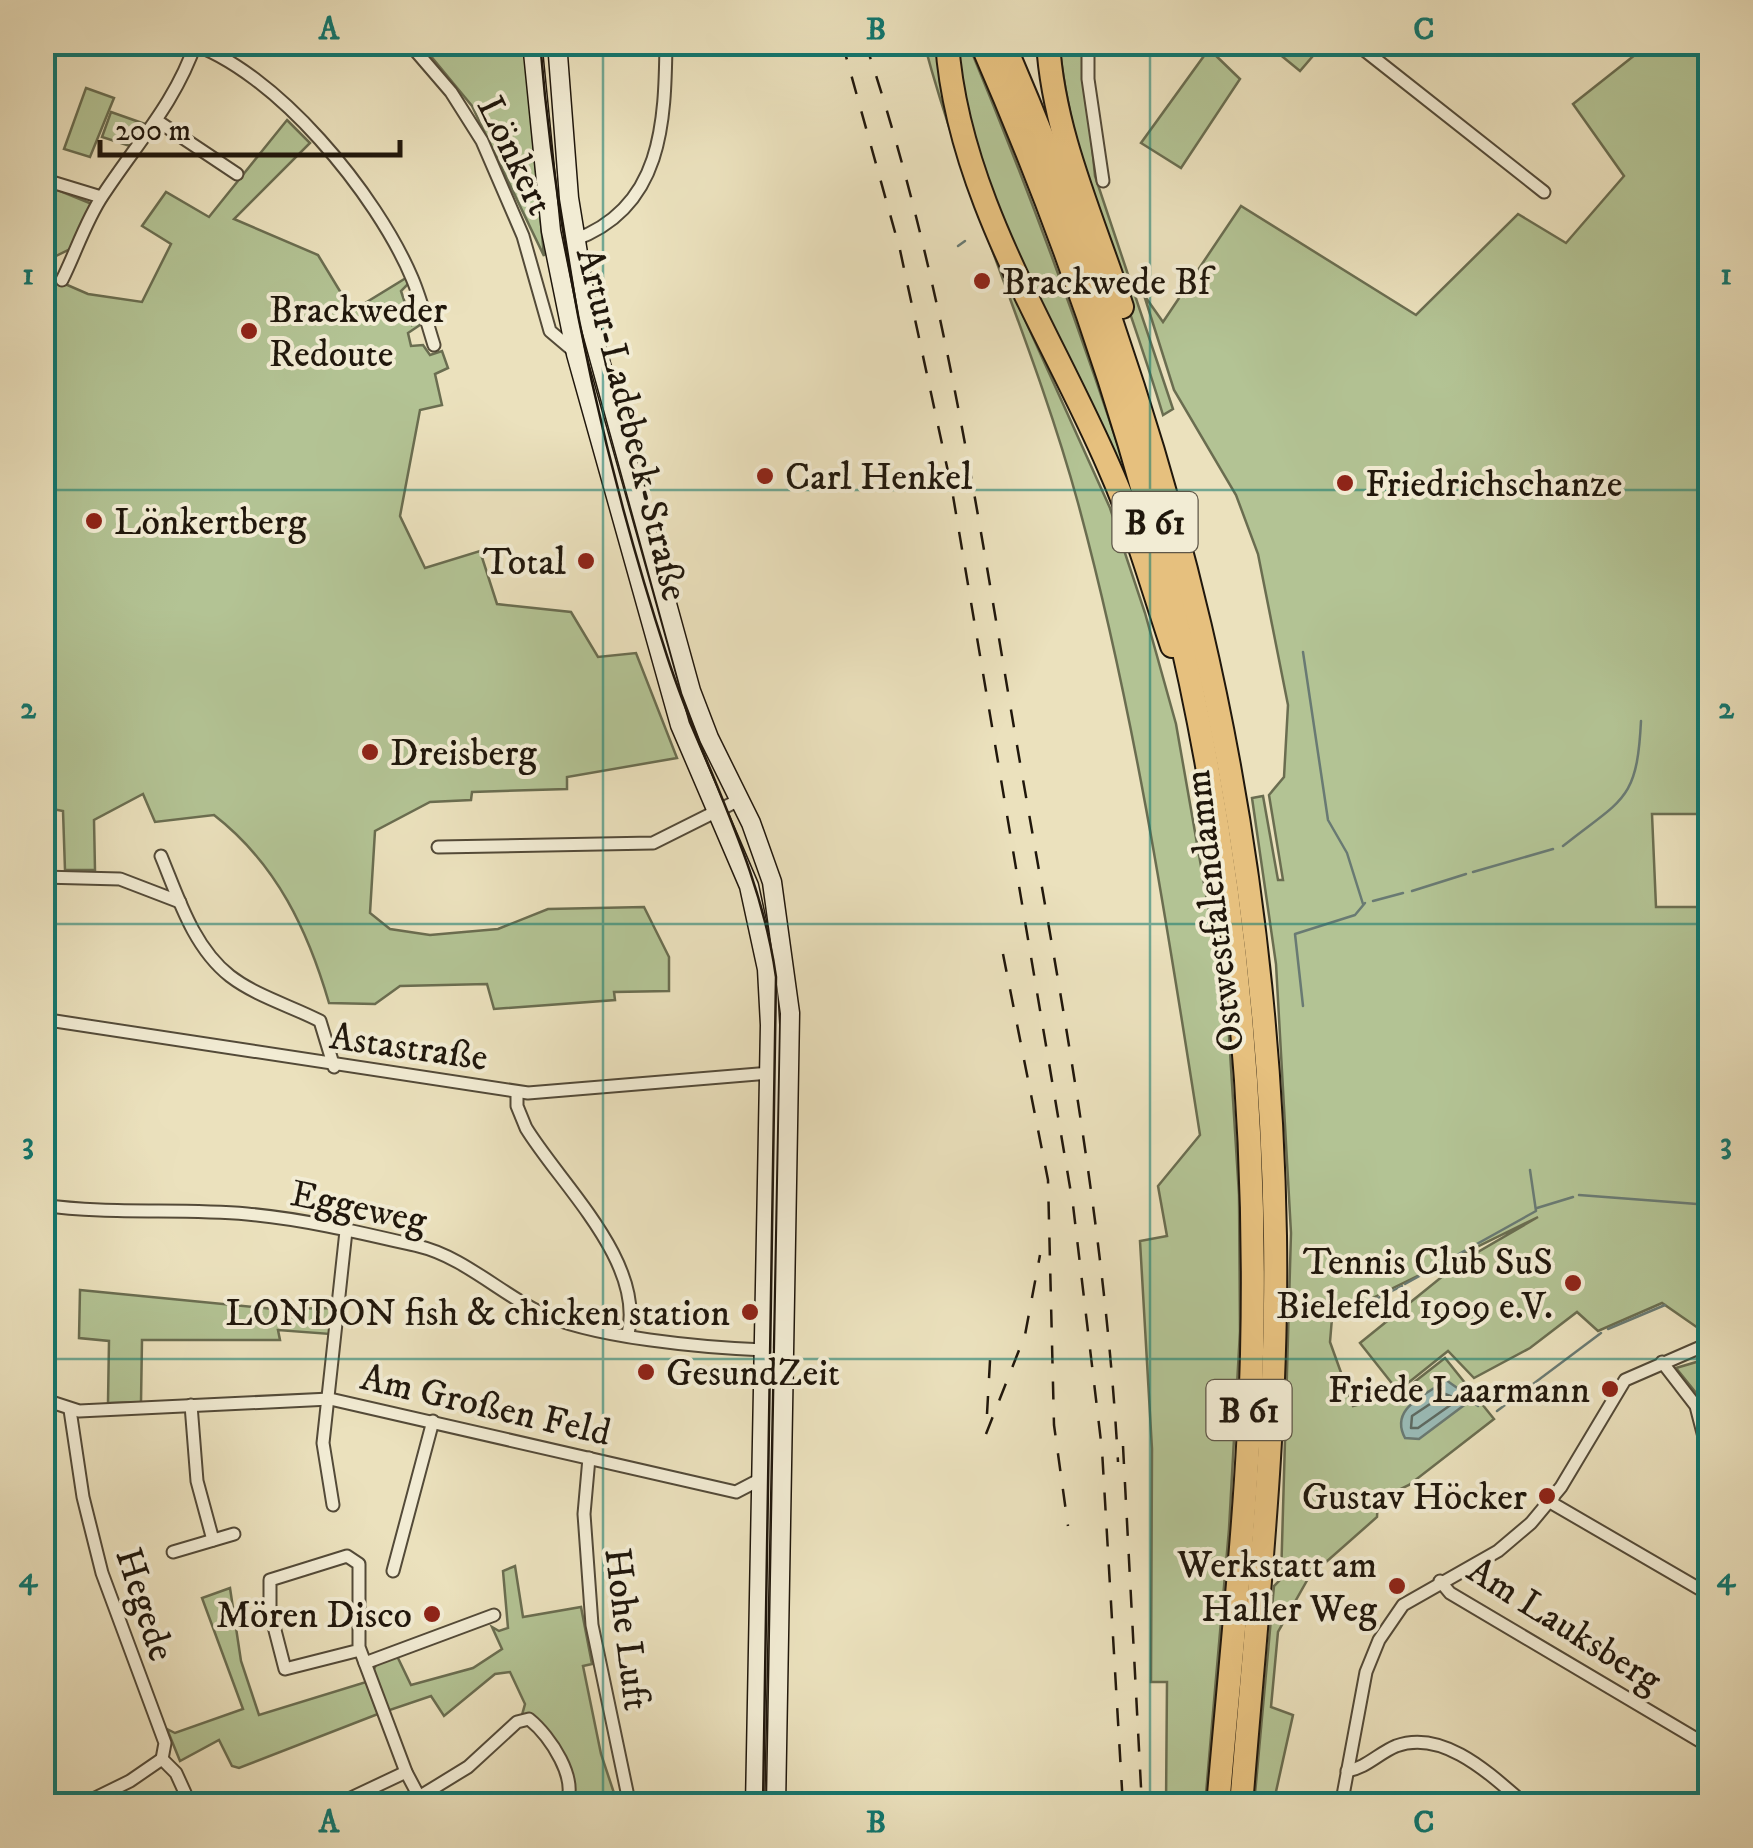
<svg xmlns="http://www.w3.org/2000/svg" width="1753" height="1848" font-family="'IM FELL DW Pica',serif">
  <rect width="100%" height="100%" fill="#ebe1bd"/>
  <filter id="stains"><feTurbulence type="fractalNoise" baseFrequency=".002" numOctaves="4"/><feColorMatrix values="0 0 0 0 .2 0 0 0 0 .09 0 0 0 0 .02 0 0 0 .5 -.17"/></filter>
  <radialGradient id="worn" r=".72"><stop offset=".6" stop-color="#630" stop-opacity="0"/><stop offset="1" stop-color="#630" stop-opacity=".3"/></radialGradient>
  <g fill="#b3c394" stroke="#6a6d50" stroke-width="2.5">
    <path d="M420 43H524L544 256 472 106Z"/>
    <path d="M924 43H935L944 98 1017 302 1110 508 1145 613 1176 724 1228 1020 1239 1195 1240 1331 1229 1529 1205 1805H1166L1167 1682H1151L1152 1449 1140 1241 1167 1236 1158 1186 1200 1135C1167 924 1134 709 1078 503 1035 346 966 200 924 43Z"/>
    <path d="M955 43H968C1031 195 1087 347 1137 504L998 213 973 141Z"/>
    <path d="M1059 43H1082L1095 176 1173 409 1163 415C1127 293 1072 169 1059 43Z"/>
    <path d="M1266 43H1324L1300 71Z"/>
    <path d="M1650 43H1710V814H1652L1656 907H1710V1325L1698 1328 1662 1303 1598 1331 1577 1312 1530 1348 1474 1378 1448 1351 1398 1391 1360 1343 1459 1263 1538 1217 1332 1318 1330 1342 1353 1406 1399 1394 1445 1358 1494 1419 1409 1485 1378 1500 1377 1517 1309 1577 1278 1632 1271 1707 1293 1715 1273 1805H1254L1274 1586 1281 1579 1291 1233 1276 964 1252 798 1263 796 1278 880H1283L1269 795 1284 777 1288 705 1258 554 1236 495 1174 390 1144 295 1163 322 1241 206 1416 315 1518 214 1566 243 1624 176 1573 104Z"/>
    <path d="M1209 49 1240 79 1181 168 1141 143Z"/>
    <path d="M86 88 114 98 90 157 64 149Z"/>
    <path d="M111 112 145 124 130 146 102 137Z"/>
    <path d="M287 120 310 143 234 219 318 255 352 311 406 278 409 283 401 291 412 325 419 321 420 325 408 333 411 346 423 345 430 355 442 351 448 368 435 374 442 405 420 410 400 516 425 568 480 551 497 604 571 612 598 657 636 653 677 758 567 777V789L472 792 471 800 430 802 375 831 370 913 390 929 430 935 498 929 548 909 644 907 669 957V991L614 992 615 1000 494 1009 487 984 400 986 375 1004 329 1003C308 931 277 864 214 815L155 822 143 794 94 820 95 870H65L63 811 42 807V274L88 294 142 302 171 244 142 226 166 192 209 217Z"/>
    <path d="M43 184 92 204 70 249 46 261 43 269Z"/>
    <path d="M80 1290 274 1309 332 1308 330 1334 278 1330 280 1340H142L141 1402 108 1403 109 1341 79 1338Z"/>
    <path d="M1710 1358V1432L1697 1394 1676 1368Z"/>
    <path d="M515 1566 523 1617 581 1607 592 1664 583 1666 601 1754 618 1805H597L594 1796 575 1792 541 1726 522 1715 525 1704 510 1672 495 1674 444 1716 431 1696 387 1711 373 1671 377 1663 397 1656 411 1685 473 1668 502 1649 492 1627 499 1631 508 1628 503 1571Z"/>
    <path d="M230 1588 241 1661 259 1715 366 1682 378 1714 239 1768 232 1766 219 1740 180 1761 167 1729 175 1733 243 1709 202 1598Z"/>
  </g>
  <path fill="#9abcb8" stroke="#697a73" stroke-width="2.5" d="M1446 1380 1463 1392 1467 1403 1419 1439 1405 1438C1389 1408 1425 1396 1446 1380Z"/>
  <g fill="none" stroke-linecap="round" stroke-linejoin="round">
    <path stroke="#5d6a62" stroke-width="2.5" d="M1445 1394 1453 1397 1452 1404 1418 1428H1411L1412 1416Z"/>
    <g stroke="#697a73" stroke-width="2.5">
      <path d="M958 246 965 241"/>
      <path d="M1303 652 1328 820 1347 853 1363 904"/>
      <path d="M1563 846C1623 798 1637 802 1641 721"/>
      <path d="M1473 872 1553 849"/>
      <path d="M1412 891 1466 874"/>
      <path d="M1373 901 1403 893"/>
      <path d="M1303 1006 1295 934 1355 915 1365 903"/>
      <path d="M1579 1195 1697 1204 1710 1200"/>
      <path d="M1537 1208 1573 1197"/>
      <path d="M1405 1284 1536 1211 1530 1170"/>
      <path d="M1349 1307 1364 1305 1402 1286"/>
      <path d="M1608 1329 1665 1305"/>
      <path d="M1467 1398 1478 1406"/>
      <path d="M1497 1411 1601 1333"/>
    </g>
    <defs>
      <g id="street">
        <path d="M187 42C276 70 377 195 412 278 421 299 427 323 434 345"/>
        <path d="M408 42 451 92 482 141 523 236 550 331 576 353"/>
        <path d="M1088 42V79L1103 181"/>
        <path d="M1354 42 1544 192"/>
        <path d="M159 122 237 174"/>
        <path d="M42 179 101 197"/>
        <path d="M574 240C663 208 665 122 666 42"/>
        <path d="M62 280C76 252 86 220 103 195 137 143 176 102 196 42"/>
        <path d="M438 847 653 843 739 800"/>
        <path d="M161 856C178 897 193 947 230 976 256 996 291 1006 320 1021L334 1067"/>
        <path d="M42 877 120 879 180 902"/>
        <path d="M42 1019 528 1093 769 1073"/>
        <path d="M517 1092V1106L526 1128C561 1185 645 1262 628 1334"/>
        <path d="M42 1205C110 1215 179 1208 247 1214 304 1219 362 1233 418 1246 461 1256 498 1291 537 1311 589 1338 708 1348 767 1350"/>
        <path d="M1662 1362 1696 1406 1710 1460"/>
        <path d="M42 1399 79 1411 330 1399 736 1492 761 1479"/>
        <path d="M191 1405 197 1481 213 1540"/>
        <path d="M70 1410 83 1497 102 1573 165 1743 162 1759"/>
        <path d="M589 1458 584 1514 592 1625 630 1806"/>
        <path d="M1550 1502 1710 1595"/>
        <path d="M333 1505 323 1443 346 1231"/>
        <path d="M173 1552 234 1534"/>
        <path d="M393 1571 433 1421"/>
        <path d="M1440 1581 1450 1593 1710 1747"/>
        <path d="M360 1650 285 1669 270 1611V1580L347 1556 359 1564V1647L406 1772 424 1806"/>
        <path d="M365 1663 494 1615"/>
        <path d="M162 1759 176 1773 191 1806"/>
        <path d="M1347 1771C1366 1768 1379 1753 1396 1746 1445 1728 1494 1778 1527 1806"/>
        <path d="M419 1797 468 1767 517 1722 529 1719C550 1736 580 1780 565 1806"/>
        <path d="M79 1806 130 1781 162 1759"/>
        <path d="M334 1806 406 1772"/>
        <path d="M1341 1806 1366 1672 1379 1640 1403 1605 1498 1551 1531 1523 1561 1487 1625 1380 1710 1343"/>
      </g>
      <g id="secondary">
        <path d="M532 42 551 231 576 354 680 725 749 886 767 969 770 1025 755 1806"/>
        <path d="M557 42 569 198 589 321 691 691 709 738 751 823 772 882 790 1013 776 1806"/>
      </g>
      <g id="highway">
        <path d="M947 42C957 194 1050 331 1109 467 1135 525 1152 586 1172 646"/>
        <path d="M981 42C1168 471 1263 884 1252 1354 1248 1504 1231 1655 1218 1806"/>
        <path d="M1003 42C1172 435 1268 807 1275 1236 1278 1426 1256 1616 1241 1806"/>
        <path d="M1048 42C1053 133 1094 221 1122 307"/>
      </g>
    </defs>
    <use href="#street" stroke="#534a38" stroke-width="15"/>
    <use href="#secondary" stroke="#20170c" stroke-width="21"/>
    <use href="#highway" stroke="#20170c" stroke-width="26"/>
    <use href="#street" stroke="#f2ecd4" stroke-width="11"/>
    <use href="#secondary" stroke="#f2ecd4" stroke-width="18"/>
    <use href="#highway" stroke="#e6c07e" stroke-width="22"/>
    <path stroke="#20170c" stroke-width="2.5" d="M540 42C557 251 602 456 667 656 702 765 760 862 776 977L763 1806"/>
    <g stroke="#20170c" stroke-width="2.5" stroke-dasharray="18 18" stroke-linecap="butt">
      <path d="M842 42 900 250 952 490 1073 1205 1102 1450 1123 1806"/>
      <path d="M865 42C943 273 977 512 1018 751 1059 987 1105 1223 1118 1462"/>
      <path d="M1003 954 1048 1180 1054 1425 1068 1526"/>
      <path d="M987 1414 991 1343"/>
      <path d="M986 1434 1025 1335 1040 1255"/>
      <path d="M1123 1446 1142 1806"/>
    </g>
  </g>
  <path fill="none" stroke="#0f766e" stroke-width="2.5" stroke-opacity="0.55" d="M603 42V1806M1150 42V1806M42 490H1710M42 924H1710M42 1359H1710"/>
  <g fill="#8f2418" stroke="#f2ecd4" stroke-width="4">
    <circle cx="982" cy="281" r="10"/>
    <circle cx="249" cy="331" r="10"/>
    <circle cx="765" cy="476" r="10"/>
    <circle cx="1345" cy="483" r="10"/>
    <circle cx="94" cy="521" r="10"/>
    <circle cx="586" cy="561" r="10"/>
    <circle cx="370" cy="752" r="10"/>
    <circle cx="1573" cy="1283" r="10"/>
    <circle cx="750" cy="1312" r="10"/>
    <circle cx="646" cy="1372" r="10"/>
    <circle cx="1610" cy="1389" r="10"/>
    <circle cx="1547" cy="1496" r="10"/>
    <circle cx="1397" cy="1586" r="10"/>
    <circle cx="432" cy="1614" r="10"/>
  </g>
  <g text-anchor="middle" stroke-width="8" stroke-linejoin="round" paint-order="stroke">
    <g fill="#f2ecd4" stroke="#5f5748" stroke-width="2.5">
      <rect x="1112.5" y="492" width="85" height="60" rx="8"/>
      <rect x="1206.5" y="1380" width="85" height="60" rx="8"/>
    </g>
    <g font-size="35" font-weight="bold" fill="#20170c">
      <text x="1155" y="534">B 61</text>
      <text x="1249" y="1422">B 61</text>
    </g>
    <g font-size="38" fill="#20170c" stroke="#f2ecd4">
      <text transform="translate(516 155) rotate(64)" y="13">Lönkert</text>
      <text transform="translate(633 424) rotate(76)" y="13">Artur-Ladebeck-Straße</text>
      <text transform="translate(1213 911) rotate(-97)" y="13">Ostwestfalendamm</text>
      <text transform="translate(409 1046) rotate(8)" y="13">Astastraße</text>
      <text transform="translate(359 1206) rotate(12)" y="13">Eggeweg</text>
      <text transform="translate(486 1404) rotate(13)" y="13">Am Großen Feld</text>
      <text transform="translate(146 1604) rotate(72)" y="13">Hegede</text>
      <text transform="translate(1565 1624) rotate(32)" y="13">Am Lauksberg</text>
      <text transform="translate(628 1629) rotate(83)" y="13">Hohe Luft</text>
    </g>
    <g font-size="38" fill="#20170c" stroke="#f2ecd4" text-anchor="start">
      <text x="1002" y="294">Brackwede Bf</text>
      <text x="269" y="322">Brackweder<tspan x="269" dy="44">Redoute</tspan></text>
      <text x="785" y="489">Carl Henkel</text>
      <text x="1365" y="496">Friedrichschanze</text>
      <text x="114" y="534">Lönkertberg</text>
      <text x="566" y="574" text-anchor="end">Total</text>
      <text x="390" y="765">Dreisberg</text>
      <text x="1553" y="1274" text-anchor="end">Tennis Club SuS<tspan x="1553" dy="44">Bielefeld 1909 e.V.</tspan></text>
      <text x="730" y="1325" text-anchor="end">LONDON fish &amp; chicken station</text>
      <text x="666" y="1385">GesundZeit</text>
      <text x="1590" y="1402" text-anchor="end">Friede Laarmann</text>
      <text x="1527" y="1509" text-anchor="end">Gustav Höcker</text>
      <text x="1377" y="1577" text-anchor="end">Werkstatt am<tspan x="1377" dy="44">Haller Weg</tspan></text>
      <text x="412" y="1627" text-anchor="end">Mören Disco</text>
    </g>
  </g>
  <rect width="1753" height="1848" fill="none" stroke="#ebe1bd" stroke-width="110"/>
  <path d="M100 140v15h300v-15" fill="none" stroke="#20170c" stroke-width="5"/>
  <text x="115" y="140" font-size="30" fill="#20170c" stroke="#f2ecd4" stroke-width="8" paint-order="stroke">200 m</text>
  <rect x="55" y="55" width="1643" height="1738" fill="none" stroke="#0f766e" stroke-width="4"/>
  <g font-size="32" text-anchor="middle" font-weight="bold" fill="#0f766e">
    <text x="329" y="39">A</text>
    <text x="876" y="39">B</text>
    <text x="1424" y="39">C</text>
    <text x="28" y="284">1</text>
    <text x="1726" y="284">1</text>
    <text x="28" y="718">2</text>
    <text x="1726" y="718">2</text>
    <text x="28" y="1153">3</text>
    <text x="1726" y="1153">3</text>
    <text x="28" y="1587">4</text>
    <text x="1726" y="1587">4</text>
    <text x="329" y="1832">A</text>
    <text x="876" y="1832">B</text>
    <text x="1424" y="1832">C</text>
  </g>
  <rect width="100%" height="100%" filter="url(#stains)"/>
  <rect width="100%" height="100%" fill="url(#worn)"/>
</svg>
